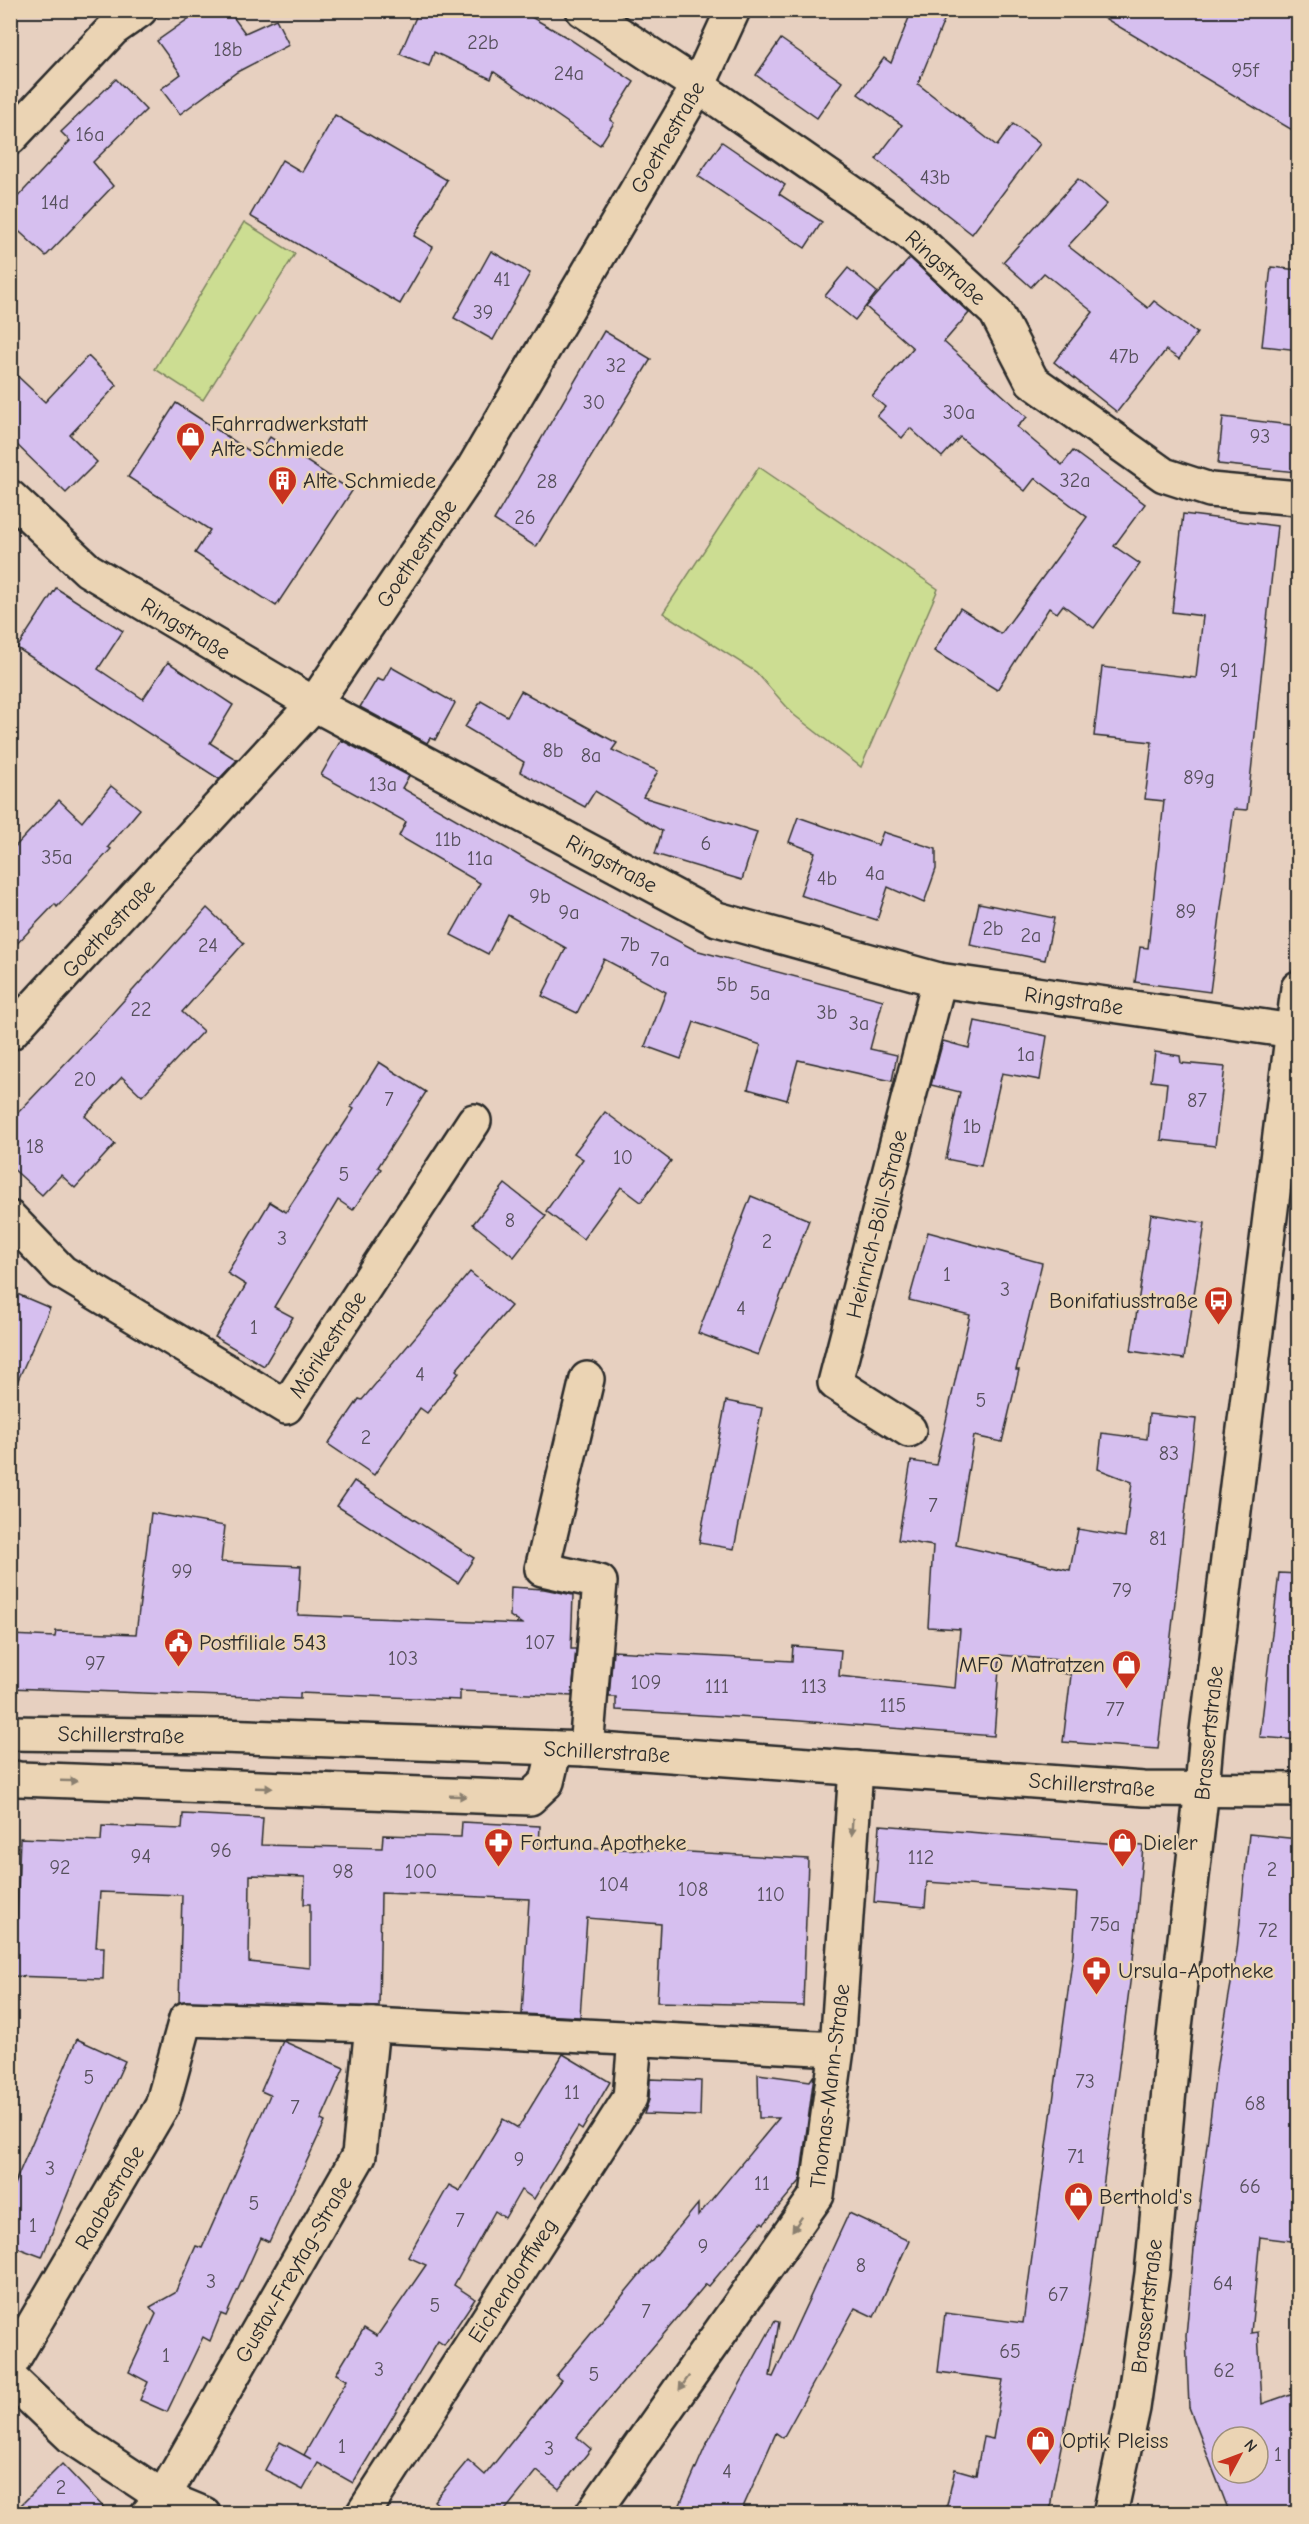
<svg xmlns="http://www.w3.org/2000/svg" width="1309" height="2524" font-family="'Comic Neue',sans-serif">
  <rect width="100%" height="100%" fill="#e7d0c0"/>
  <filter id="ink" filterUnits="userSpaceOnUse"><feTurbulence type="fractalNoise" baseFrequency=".0167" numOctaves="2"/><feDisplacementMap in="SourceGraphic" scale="12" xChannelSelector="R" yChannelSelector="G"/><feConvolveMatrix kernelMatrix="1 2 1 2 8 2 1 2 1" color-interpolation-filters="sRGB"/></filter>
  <g filter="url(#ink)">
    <g fill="#ccdd92" stroke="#7c845e" stroke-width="1.5">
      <path d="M244 222 295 254 203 400 155 369Z"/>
      <path d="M759 467 938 589 861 767 794 715 756 672 663 613Z"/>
    </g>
    <g fill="#d6bfef" stroke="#2b2b2b" stroke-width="1.5" fill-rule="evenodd">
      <path d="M201 10H228L245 33 276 19 289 45 237 72 180 114 161 89 181 74 157 41Z"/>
      <path d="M419 10H519L568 38 634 82 610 120 614 123 600 145 494 72 491 79 434 52 429 66 400 54Z"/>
      <path d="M912 10H927L945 18 918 84 997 146 1013 124 1040 144 972 234 876 159 902 125 858 94 884 58 891 63Z"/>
      <path d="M1091 10H1299V134Z"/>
      <path d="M781 39 842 82 817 118 756 75Z"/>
      <path d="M116 79 146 110 93 162 113 186 46 256 10 223V205L70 141 61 132Z"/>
      <path d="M335 115 447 180 414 236 433 247 400 304 250 216 282 160 302 172Z"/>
      <path d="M722 142 785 185 779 194 822 222 805 248 698 176Z"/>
      <path d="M1078 179 1107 204 1068 246 1148 308 1154 301 1197 333 1179 359 1166 350 1117 412 1054 362 1093 312 1044 273 1031 287 1003 262Z"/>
      <path d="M491 251 530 273 493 340 454 318Z"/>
      <path d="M910 258 969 313 944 342 1027 417 1017 427 1062 465 1073 451 1145 504 1114 546 1140 564 1094 628 1063 605 1057 613 1049 608 997 690 934 651 960 608 1001 634 1087 517 1035 478 1025 491 960 437 942 457 910 428 902 438 877 416 885 407 872 396 913 348 866 307Z"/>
      <path d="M1271 267 1299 270V350L1262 346Z"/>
      <path d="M848 268 877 292 855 320 825 296Z"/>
      <path d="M604 331 651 359 536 547 494 520Z"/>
      <path d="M88 356 117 385 70 435 97 462 66 493 10 438V369L45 402Z"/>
      <path d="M176 403 257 456 270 437 352 491 276 606 195 553 210 530 128 477Z"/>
      <path d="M1223 417 1299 426 1296 472 1218 464Z"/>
      <path d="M1183 514 1277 526 1247 810 1234 809 1210 992 1135 982 1140 947 1148 948 1164 801 1145 799 1152 742 1094 736 1102 667 1196 678 1203 616 1172 612Z"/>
      <path d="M56 588 123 631 98 669 143 699 168 662 233 705 210 743 237 760 219 779 17 648Z"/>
      <path d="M391 667 455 703 435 740 430 738 427 743 360 707 377 679 383 681Z"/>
      <path d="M521 691 617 743 612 750 658 771 643 797 757 832 742 880 655 854 662 831 595 791 585 807 520 772 524 762 465 727 481 701 507 716Z"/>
      <path d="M341 740 409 776 402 788 530 862 695 950 883 1000 870 1049 897 1055 892 1081 798 1060 787 1100 748 1089 761 1045 694 1022 681 1059 645 1046 666 992 604 959 577 1013 542 996 566 948 508 915 488 954 451 935 480 883 399 836 406 822 321 775Z"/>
      <path d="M111 786 140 809 108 847 111 849 57 907 55 904 10 951V852L59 800 82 822Z"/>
      <path d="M798 817 878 845 883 832 936 849V869L924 903 888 887 877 920 800 895 815 852 789 842Z"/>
      <path d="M979 903 1054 918 1045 960 970 945Z"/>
      <path d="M207 908 244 943 182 1012 203 1031 142 1096 122 1077 85 1116 115 1144 75 1188 61 1175 42 1195 10 1166V1121L98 1029Z"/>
      <path d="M975 1021 1047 1036 1040 1080 1002 1073 981 1166 946 1159 960 1092 931 1085 943 1041 969 1048Z"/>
      <path d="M1155 1052 1180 1056 1181 1063 1225 1067 1215 1146 1161 1140 1167 1083 1151 1081Z"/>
      <path d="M379 1062 426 1092 378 1167 381 1169 353 1210 338 1200 274 1307 293 1317 264 1366 215 1337 246 1285 227 1273 270 1202 286 1212 354 1109 351 1107Z"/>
      <path d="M605 1112 671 1161 641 1202 621 1187 583 1239 546 1211 583 1159 574 1153Z"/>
      <path d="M505 1184 546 1216 514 1257 473 1224Z"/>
      <path d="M751 1196 809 1220 758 1355 698 1333Z"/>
      <path d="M1151 1214 1205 1223 1184 1359 1131 1351Z"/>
      <path d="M928 1232 1042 1263 1016 1370H1019L1002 1442 974 1436 956 1545 1070 1570 1078 1529 1125 1537 1132 1482 1098 1469 1102 1433 1147 1439 1149 1414 1196 1419 1158 1749 1063 1742 1071 1675 1058 1672 1059 1660 1000 1655 994 1736 787 1720 616 1710V1697H609L613 1651 792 1661 793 1646 841 1650 839 1676 955 1688 960 1629 928 1627 933 1546 898 1540 911 1461 936 1465 970 1315 909 1300Z"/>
      <path d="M470 1272 511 1306 456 1370 459 1373 427 1413 420 1408 374 1475 328 1444 359 1399 362 1400Z"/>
      <path d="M10 1291 50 1308 10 1398Z"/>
      <path d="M726 1401 762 1408 734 1549 699 1543Z"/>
      <path d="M354 1481 474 1558 458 1583 337 1506Z"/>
      <path d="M151 1513 225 1526 221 1562 301 1566 298 1615 522 1624 510 1616 511 1587 544 1589 573 1595 571 1649H576L572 1696 460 1691V1700L300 1693V1699L10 1688V1635L55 1637 56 1631 136 1634Z"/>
      <path d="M1279 1573 1299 1574V1740L1260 1737Z"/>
      <path d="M183 1814 263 1818 261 1845 382 1848 383 1835 461 1837 462 1822 540 1826 539 1847 654 1850 808 1859 803 2006 657 2002 661 1924 587 1918 580 2017 522 2014 529 1899 459 1896 381 1893 379 2007 179 2002 182 1895 100 1892 96 1947H104L103 1979 11 1976 12 1945H16L20 1838 101 1841 102 1826 182 1829ZM250 1875 305 1877 304 1904H310V1968L249 1962Z"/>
      <path d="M880 1825 1143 1846 1133 1960 1084 2331 1052 2492 1050 2514H945L955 2469 976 2475 983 2437 993 2439 1003 2380 938 2372 945 2313 1023 2323 1073 1954 1077 1893 927 1882 925 1907 874 1902Z"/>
      <path d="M1249 1834 1299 1839V1910L1292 1958 1299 1959V2242L1260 2237 1251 2333 1258 2332 1262 2404 1299 2391V2514H1230L1189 2407 1186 2336 1194 2249 1217 2064 1237 1950ZM1222 2437H1258V2473H1222Z"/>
      <path d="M77 2039 125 2061 90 2139 42 2257 10 2245V2194Z"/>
      <path d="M283 2041 344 2068 321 2120 325 2122 269 2242 261 2238 226 2316 221 2314 210 2341 203 2337 167 2412 140 2400 148 2382 129 2372 156 2314 150 2307 175 2293 196 2246 202 2248 270 2095 261 2091Z"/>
      <path d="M563 2054 610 2082 582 2130 578 2127 534 2199 521 2190 505 2218 495 2211 454 2285 475 2299 444 2345 438 2341 353 2483 318 2463 303 2490 265 2470 280 2442 311 2459 304 2455 347 2380 336 2374 364 2328 377 2336 426 2265 408 2257 449 2185 460 2191 503 2119 518 2128Z"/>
      <path d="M758 2074 810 2081 814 2075 800 2181 764 2224 762 2222 709 2286 706 2284 577 2437 591 2449 559 2489 537 2471 502 2514H450L434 2501 468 2460 485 2475 561 2380 556 2376 608 2313 698 2204V2216L779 2118H759Z"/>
      <path d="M650 2079 701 2081 700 2116 644 2114 649 2100Z"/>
      <path d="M849 2213 909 2241 874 2317 855 2308 783 2438 776 2433 740 2514H676L706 2445 775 2321 779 2322 770 2376 773 2377Z"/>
      <path d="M62 2464 110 2514H12Z"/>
    </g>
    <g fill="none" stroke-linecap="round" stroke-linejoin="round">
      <defs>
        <g id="minor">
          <path d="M583 10 698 86 910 233 996 312 1032 381 1164 475 1210 490 1298 498"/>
          <path d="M10 138 113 29 140 10"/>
          <path d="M10 497 88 570 314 704 717 919 939 980 1293 1031"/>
          <path d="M10 1033 314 704 473 469 698 86 733 10"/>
          <path d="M10 1218 62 1272 286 1407 474 1121"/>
          <path d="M909 1430 835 1383 939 980"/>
          <path d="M10 1733 222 1736 586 1749 1144 1789 1298 1790"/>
          <path d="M586 1749 600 1582 542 1569 587 1379"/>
          <path d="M10 1777 19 1779 530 1798 547 1782 555 1748"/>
          <path d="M10 2365 162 2106 186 2019 372 2025 837 2049"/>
          <path d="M10 2378 72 2437 163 2497 204 2514"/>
          <path d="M148 2514 163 2497 359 2155 372 2025"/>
          <path d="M363 2514 630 2098 635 2039"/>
          <path d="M592 2514 817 2195 837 2049 856 1768"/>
        </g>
        <path id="major" d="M1110 2514 1133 2408 1152 2274 1174 2036 1202 1788 1207 1731 1298 988"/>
      </defs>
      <use href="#minor" stroke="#2b2b2b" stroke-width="38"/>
      <use href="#major" stroke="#2b2b2b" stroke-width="38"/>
      <use href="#minor" stroke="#ebd4b4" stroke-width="33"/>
      <use href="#major" stroke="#ebd4b4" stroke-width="33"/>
    </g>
    <defs><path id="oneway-solid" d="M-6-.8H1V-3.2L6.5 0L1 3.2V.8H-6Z" transform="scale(1.5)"/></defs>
    <g fill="#8b8070">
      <use href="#oneway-solid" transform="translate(69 1781) rotate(2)"/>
      <use href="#oneway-solid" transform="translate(264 1788) rotate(2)"/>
      <use href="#oneway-solid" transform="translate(458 1796) rotate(2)"/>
      <use href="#oneway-solid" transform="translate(852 1827) rotate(93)"/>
      <use href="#oneway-solid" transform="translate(797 2224) rotate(125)"/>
      <use href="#oneway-solid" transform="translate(684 2383) rotate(125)"/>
    </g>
  </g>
  <defs>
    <symbol id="shop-pin" viewBox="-11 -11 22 30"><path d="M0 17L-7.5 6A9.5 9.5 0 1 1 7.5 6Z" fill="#c8321e" stroke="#ebd4b4"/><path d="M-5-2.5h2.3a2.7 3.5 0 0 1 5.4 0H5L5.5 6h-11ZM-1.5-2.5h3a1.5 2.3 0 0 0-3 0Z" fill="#fff"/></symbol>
    <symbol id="building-pin" viewBox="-11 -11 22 30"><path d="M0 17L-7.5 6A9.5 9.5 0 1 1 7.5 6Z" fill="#c8321e" stroke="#ebd4b4"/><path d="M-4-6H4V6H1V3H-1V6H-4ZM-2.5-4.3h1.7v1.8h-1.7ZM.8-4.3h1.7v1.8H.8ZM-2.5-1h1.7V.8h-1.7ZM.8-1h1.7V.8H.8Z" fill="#fff"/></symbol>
    <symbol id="bus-pin" viewBox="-11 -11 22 30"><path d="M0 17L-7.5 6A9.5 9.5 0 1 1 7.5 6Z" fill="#c8321e" stroke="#ebd4b4"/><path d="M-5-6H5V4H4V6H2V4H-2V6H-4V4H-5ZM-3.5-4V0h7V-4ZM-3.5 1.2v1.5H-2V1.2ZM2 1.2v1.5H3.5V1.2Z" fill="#fff"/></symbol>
    <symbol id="civic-pin" viewBox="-11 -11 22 30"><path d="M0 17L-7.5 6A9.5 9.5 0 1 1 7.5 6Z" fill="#c8321e" stroke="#ebd4b4"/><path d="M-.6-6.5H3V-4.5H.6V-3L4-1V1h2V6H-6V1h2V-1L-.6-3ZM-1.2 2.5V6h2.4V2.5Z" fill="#fff"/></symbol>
    <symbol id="pharmacy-pin" viewBox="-11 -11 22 30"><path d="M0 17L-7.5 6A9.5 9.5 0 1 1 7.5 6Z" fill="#c8321e" stroke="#ebd4b4"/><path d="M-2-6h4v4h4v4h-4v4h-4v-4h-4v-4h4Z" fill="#fff"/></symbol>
  </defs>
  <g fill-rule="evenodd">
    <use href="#shop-pin" x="174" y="420" width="33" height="45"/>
    <use href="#building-pin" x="266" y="464" width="33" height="45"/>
    <use href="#bus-pin" x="1202" y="1284" width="33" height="45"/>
    <use href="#civic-pin" x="162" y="1626" width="33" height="45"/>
    <use href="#shop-pin" x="1110" y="1648" width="33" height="45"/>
    <use href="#pharmacy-pin" x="482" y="1826" width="33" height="45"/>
    <use href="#shop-pin" x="1106" y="1826" width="33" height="45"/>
    <use href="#pharmacy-pin" x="1080" y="1954" width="33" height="45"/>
    <use href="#shop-pin" x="1062" y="2180" width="33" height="45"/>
    <use href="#shop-pin" x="1024" y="2424" width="33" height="45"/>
  </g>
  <g text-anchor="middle" stroke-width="5" stroke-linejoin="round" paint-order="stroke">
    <g font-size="20" fill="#56505c">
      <text x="483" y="49">22b</text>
      <text x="228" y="56">18b</text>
      <text x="1245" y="77">95f</text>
      <text x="569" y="80">24a</text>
      <text x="90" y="141">16a</text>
      <text x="935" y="184">43b</text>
      <text x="55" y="209">14d</text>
      <text x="502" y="286">41</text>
      <text x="483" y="319">39</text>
      <text x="1124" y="363">47b</text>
      <text x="616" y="372">32</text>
      <text x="594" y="409">30</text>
      <text x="959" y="419">30a</text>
      <text x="1260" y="443">93</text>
      <text x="1075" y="487">32a</text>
      <text x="547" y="488">28</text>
      <text x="525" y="524">26</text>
      <text x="1229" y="677">91</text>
      <text x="553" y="757">8b</text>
      <text x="591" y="762">8a</text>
      <text x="1199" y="784">89g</text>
      <text x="383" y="791">13a</text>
      <text x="448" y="846">11b</text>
      <text x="706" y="850">6</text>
      <text x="57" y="864">35a</text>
      <text x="480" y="865">11a</text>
      <text x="875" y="880">4a</text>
      <text x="827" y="885">4b</text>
      <text x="540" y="903">9b</text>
      <text x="1186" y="918">89</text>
      <text x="569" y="919">9a</text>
      <text x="993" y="935">2b</text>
      <text x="1031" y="942">2a</text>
      <text x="630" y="951">7b</text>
      <text x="208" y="952">24</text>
      <text x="660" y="966">7a</text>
      <text x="727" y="991">5b</text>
      <text x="760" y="1000">5a</text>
      <text x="141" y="1016">22</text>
      <text x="827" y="1019">3b</text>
      <text x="859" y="1030">3a</text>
      <text x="1026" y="1061">1a</text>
      <text x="85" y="1086">20</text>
      <text x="389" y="1106">7</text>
      <text x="1197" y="1107">87</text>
      <text x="972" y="1133">1b</text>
      <text x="35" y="1153">18</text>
      <text x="623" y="1164">10</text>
      <text x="344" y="1181">5</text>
      <text x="510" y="1227">8</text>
      <text x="282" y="1245">3</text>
      <text x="767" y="1248">2</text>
      <text x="947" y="1281">1</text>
      <text x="1005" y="1296">3</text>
      <text x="741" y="1315">4</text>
      <text x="254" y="1334">1</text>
      <text x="420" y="1381">4</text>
      <text x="981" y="1407">5</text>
      <text x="366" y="1444">2</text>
      <text x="1169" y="1460">83</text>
      <text x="933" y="1512">7</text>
      <text x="1158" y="1545">81</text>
      <text x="182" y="1578">99</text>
      <text x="1122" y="1597">79</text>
      <text x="540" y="1649">107</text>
      <text x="403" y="1665">103</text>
      <text x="95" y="1670">97</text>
      <text x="646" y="1689">109</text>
      <text x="717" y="1693">111</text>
      <text x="814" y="1693">113</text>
      <text x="893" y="1712">115</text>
      <text x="1115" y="1716">77</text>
      <text x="221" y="1857">96</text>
      <text x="141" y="1863">94</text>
      <text x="921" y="1864">112</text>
      <text x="60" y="1874">92</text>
      <text x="1272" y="1876">2</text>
      <text x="343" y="1878">98</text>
      <text x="421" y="1878">100</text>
      <text x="614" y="1891">104</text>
      <text x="693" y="1896">108</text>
      <text x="771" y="1901">110</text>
      <text x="1105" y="1931">75a</text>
      <text x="1268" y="1937">72</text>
      <text x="89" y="2084">5</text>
      <text x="1085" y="2088">73</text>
      <text x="572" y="2099">11</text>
      <text x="1255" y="2110">68</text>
      <text x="295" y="2114">7</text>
      <text x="1076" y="2163">71</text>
      <text x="519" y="2166">9</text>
      <text x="50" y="2175">3</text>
      <text x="762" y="2190">11</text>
      <text x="1250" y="2193">66</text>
      <text x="254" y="2210">5</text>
      <text x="460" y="2227">7</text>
      <text x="33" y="2232">1</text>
      <text x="703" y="2253">9</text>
      <text x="861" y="2272">8</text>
      <text x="211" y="2288">3</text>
      <text x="1223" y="2290">64</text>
      <text x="1058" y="2301">67</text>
      <text x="435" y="2312">5</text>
      <text x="646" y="2318">7</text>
      <text x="1010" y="2358">65</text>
      <text x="166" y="2362">1</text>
      <text x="379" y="2376">3</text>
      <text x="1224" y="2377">62</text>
      <text x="594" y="2381">5</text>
      <text x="342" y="2453">1</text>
      <text x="549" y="2455">3</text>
      <text x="1278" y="2461">1</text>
      <text x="727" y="2478">4</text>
      <text x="61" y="2494">2</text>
    </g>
    <g font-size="22" fill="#2b2b2b" stroke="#ebd4b4">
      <text transform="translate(667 137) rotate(-60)" y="8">Goethestraße</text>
      <text transform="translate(946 267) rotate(42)" y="8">Ringstraße</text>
      <text transform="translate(416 553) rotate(-56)" y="8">Goethestraße</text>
      <text transform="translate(186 628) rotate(31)" y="8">Ringstraße</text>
      <text transform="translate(612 863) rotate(28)" y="8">Ringstraße</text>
      <text transform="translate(108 928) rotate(-47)" y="8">Goethestraße</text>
      <text transform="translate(1074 1000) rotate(8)" y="8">Ringstraße</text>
      <text transform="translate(876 1224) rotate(-76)" y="8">Heinrich-Böll-Straße</text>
      <text transform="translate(327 1344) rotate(-57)" y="8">Mörikestraße</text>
      <text transform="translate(1208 1733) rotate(-84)" y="8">Brassertstraße</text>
      <text transform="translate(121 1734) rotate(1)" y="8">Schillerstraße</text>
      <text transform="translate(607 1751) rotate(3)" y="8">Schillerstraße</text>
      <text transform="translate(1092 1784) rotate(4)" y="8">Schillerstraße</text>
      <text transform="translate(829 2086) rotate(-83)" y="8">Thomas-Mann-Straße</text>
      <text transform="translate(109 2197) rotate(-60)" y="8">Raabestraße</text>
      <text transform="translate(293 2269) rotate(-60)" y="8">Gustav-Freytag-Straße</text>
      <text transform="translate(512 2280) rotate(-57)" y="8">Eichendorffweg</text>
      <text transform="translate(1146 2306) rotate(-83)" y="8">Brassertstraße</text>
    </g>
    <g font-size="22" fill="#2b2b2b" stroke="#ebd4b4" text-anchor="start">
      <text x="211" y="431">Fahrradwerkstatt<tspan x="211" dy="25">Alte Schmiede</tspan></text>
      <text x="303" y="488">Alte Schmiede</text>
      <text x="1198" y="1308" text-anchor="end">Bonifatiusstraße</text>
      <text x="199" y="1650">Postfiliale 543</text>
      <text x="1105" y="1672" text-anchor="end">MFO Matratzen</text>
      <text x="520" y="1850">Fortuna Apotheke</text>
      <text x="1143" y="1850">Dieler</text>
      <text x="1118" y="1978">Ursula-Apotheke</text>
      <text x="1099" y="2204">Berthold's</text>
      <text x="1062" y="2448">Optik Pleiss</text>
    </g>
  </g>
  <rect width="1309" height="2524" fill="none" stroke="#ebd4b4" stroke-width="36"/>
  <rect x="18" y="18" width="1273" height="2488" fill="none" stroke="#2b2b2b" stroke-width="2" filter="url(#ink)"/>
  <g transform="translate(1240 2455) rotate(49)"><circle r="28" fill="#ebd4b4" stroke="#9e907d" stroke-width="1.5"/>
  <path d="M0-4.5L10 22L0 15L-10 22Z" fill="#c8321e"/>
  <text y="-9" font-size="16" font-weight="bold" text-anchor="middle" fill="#2b2b2b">N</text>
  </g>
</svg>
